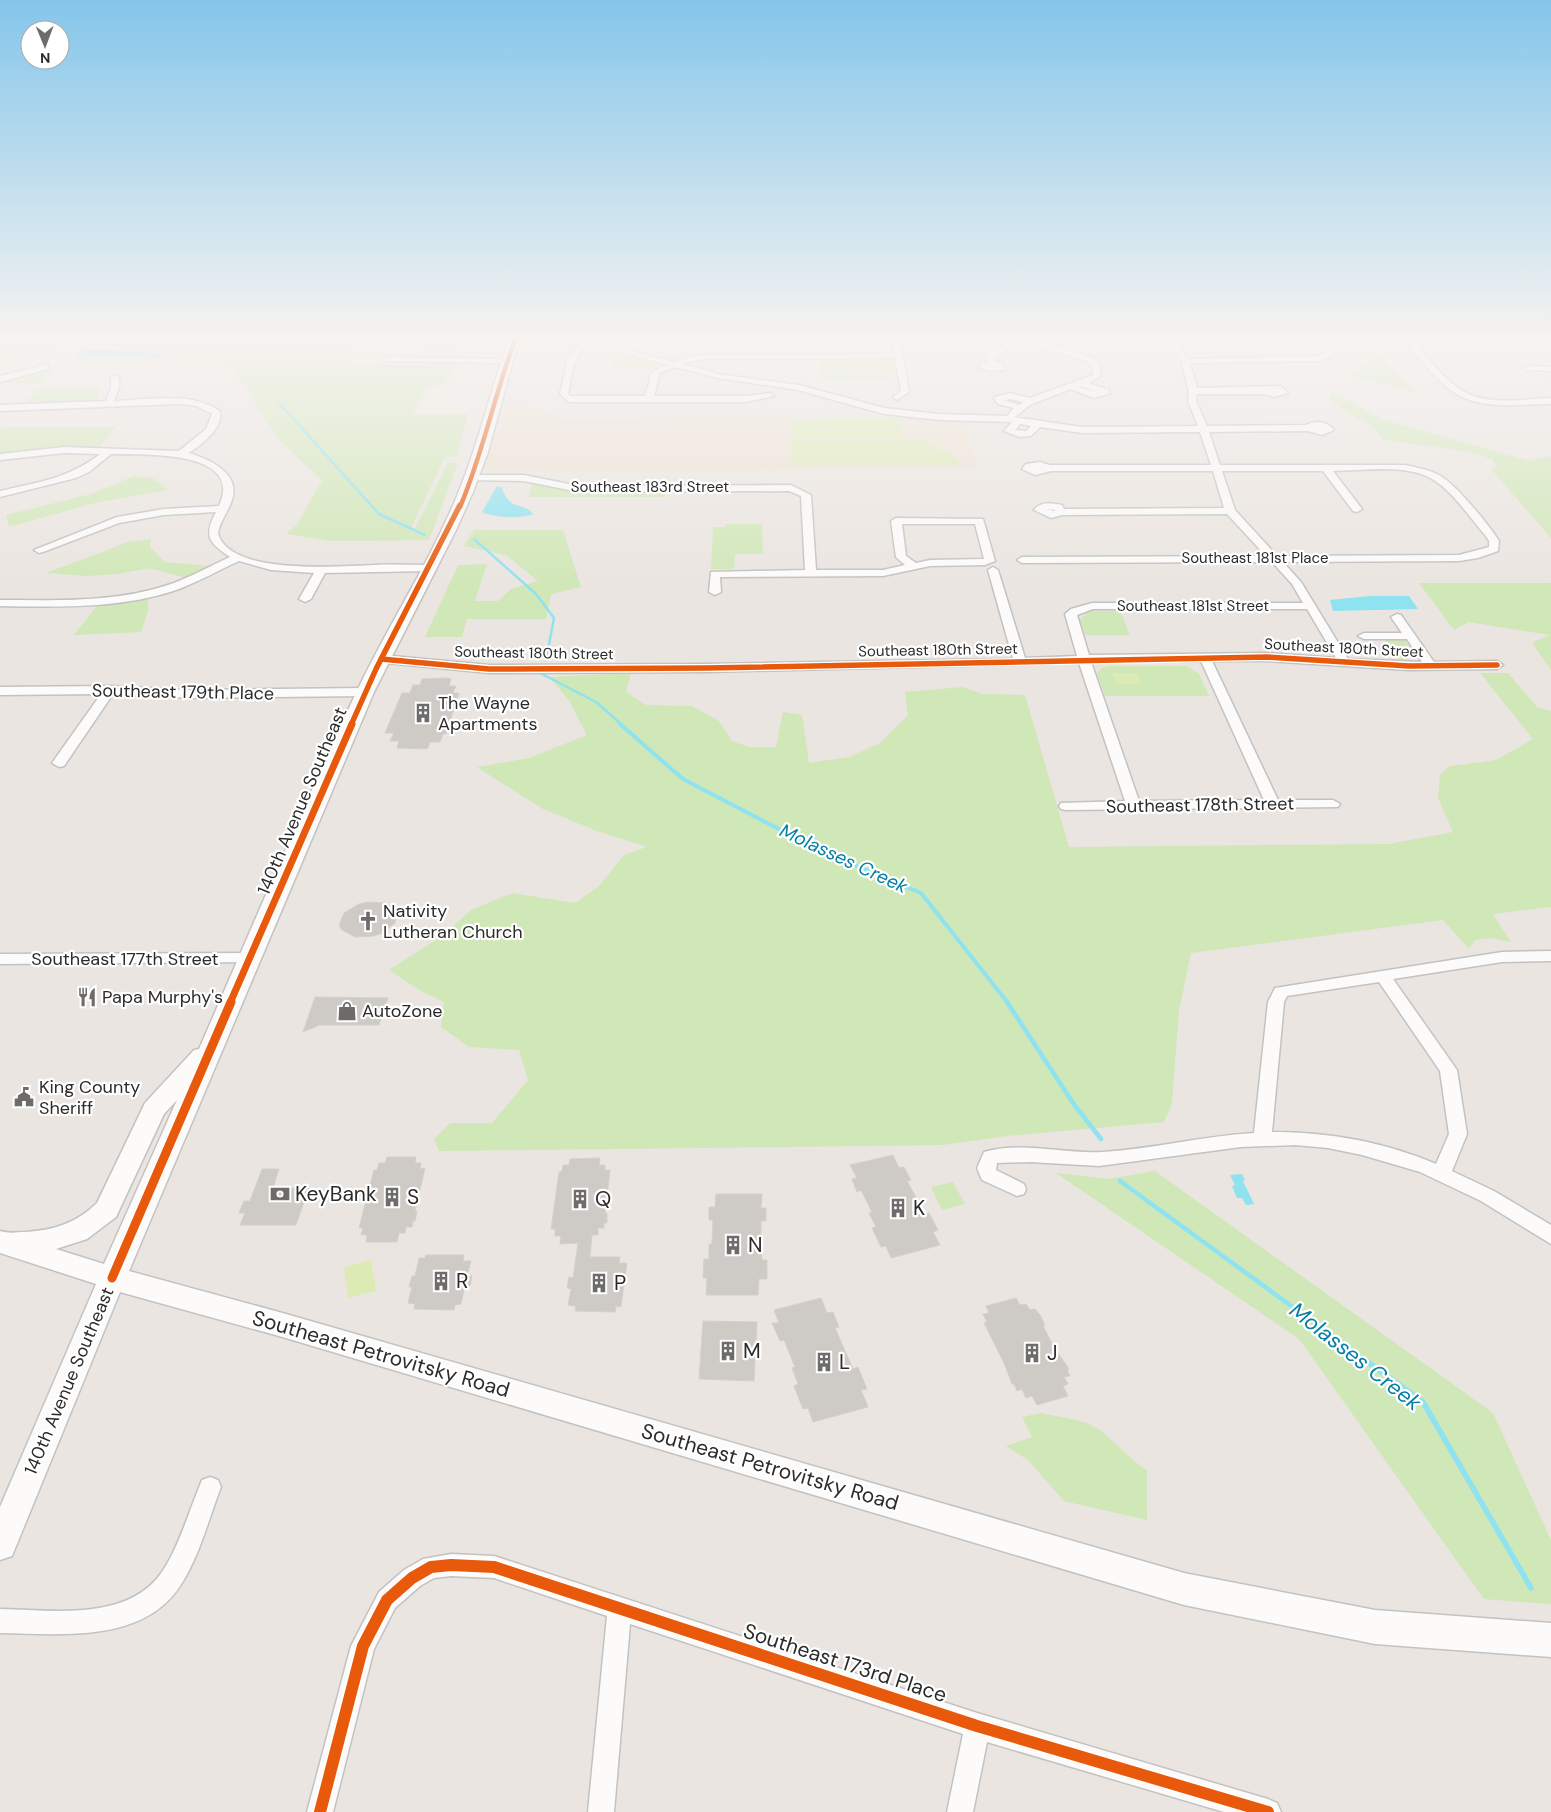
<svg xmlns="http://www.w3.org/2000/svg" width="1551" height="1812" font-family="'DM Sans',sans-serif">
  <rect width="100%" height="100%" fill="#eae5e0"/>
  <path fill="#ede2d4" d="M508 404 534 408 565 419 961 416 979 468 483 471Z"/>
  <g fill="#d0e7b7">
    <path d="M0 335H108L116 339H191L210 359 209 364 139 347 87 346 78 342 0 361Z"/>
    <path d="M198 335H500L498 342 425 351V336L352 346V365L459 364 444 384 426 389 411 415 468 414 457 456 445 457 411 528H415L448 463H458L429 540 330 541 286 534 297 525 322 480 280 441 233 369 197 344Z"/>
    <path d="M616 352 657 364 658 366 653 368 613 369Z"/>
    <path d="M1379 355 1417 393 1352 375Z"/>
    <path d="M889 358 894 360 897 378 822 379 819 359Z"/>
    <path d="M56 370 42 383H0V381Z"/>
    <path d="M38 389H100L97 402 24 405Z"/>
    <path d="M1333 392 1381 419 1530 461 1551 456V538L1491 469 1497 467 1492 459 1464 451 1384 440 1370 424 1347 413 1329 398Z"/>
    <path d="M1 427H116L99 447 61 446 0 453Z"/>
    <path d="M134 476 152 478 168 490 95 503 9 527 6 515 91 494Z"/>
    <path d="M532 483 571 491H658L665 493V497H529Z"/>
    <path d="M726 524H762L763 554H735L734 569H711L713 527H726Z"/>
    <path d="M474 530H563L581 587 551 594 546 619H467L462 637H425L458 565 487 564 475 601H498L511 589 538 581 506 555 464 546Z"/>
    <path d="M151 539 150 547 165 562 209 566 186 578 150 568 117 574 86 576 46 573 128 542Z"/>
    <path d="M1419 583H1551V670L1532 643 1550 635 1468 622 1454 630Z"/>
    <path d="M148 599V611L141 632 74 635 97 606Z"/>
    <path d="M1089 611H1120L1130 635H1085L1080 619Z"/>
    <path d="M1384 639 1405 640 1412 650 1407 655 1408 661H1400Z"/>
    <path d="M1108 666H1186L1199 674 1209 696H1105L1097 674 1101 668Z"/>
    <path d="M631 673 626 692 646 705 692 706 719 721 732 741 749 747H776L783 712 802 715 809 763 849 757 880 743 908 715 905 692 963 687 982 694 1025 695 1069 847 1389 844 1453 832 1438 798 1440 775 1450 766 1496 760 1533 739 1480 673H1508L1538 708 1551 711V907L1493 914 1511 942 1491 938 1475 940 1469 949 1443 920 1191 953 1179 1011 1172 1103 1164 1122 1007 1136 943 1145 439 1151 434 1139 450 1123H492L528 1080 519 1050 469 1047 441 1027 444 1002 419 990 389 970 444 935 471 910 512 893 575 903 599 886 624 855 647 847 597 831 541 808 477 767 529 758 587 735 570 702 550 677Z"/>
    <path d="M1155 1171 1493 1413 1551 1540V1604L1484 1599 1299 1339 1056 1173 1108 1179Z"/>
    <path d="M953 1182 965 1204 942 1210 931 1187Z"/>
    <path d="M1041 1413C1057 1417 1076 1418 1091 1425 1113 1436 1126 1458 1147 1470V1520L1064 1501 1028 1460 1006 1446 1032 1437 1022 1417Z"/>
  </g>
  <g fill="#dcebb4">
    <path d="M899 418 903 437 793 438 791 419Z"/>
    <path d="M918 439 953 455 961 465 793 466 790 440Z"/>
    <path d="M1112 673H1137L1141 684H1116Z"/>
    <path d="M371 1260 376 1291 348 1298 344 1267Z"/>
  </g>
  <g fill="#8fe2f0">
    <path d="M84 349 145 351 167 355 161 358H75Z"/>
    <path d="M497 486 502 488C511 513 521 500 533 514 520 519 496 518 482 512Z"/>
    <path d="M1370 596H1409L1418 609 1333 611 1330 600Z"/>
    <path d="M1242 1174 1245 1180 1243 1181 1254 1204 1246 1205 1242 1198H1237L1232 1186 1235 1185 1230 1175Z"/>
  </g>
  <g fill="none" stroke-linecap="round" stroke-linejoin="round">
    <g stroke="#8fe2f0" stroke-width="2.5">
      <path d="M279 403 379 514 425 535"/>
      <path d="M474 539 536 594 554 618 546 660"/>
      <path d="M540 673 596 702 622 725"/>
    </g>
    <path stroke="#8fe2f0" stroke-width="4" d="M620 724 683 779 821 851 921 893 1008 1003"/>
    <g stroke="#8fe2f0" stroke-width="4.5">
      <path d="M1007 1002 1073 1103 1101 1139"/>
      <path d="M1120 1181 1364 1359"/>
    </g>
    <path stroke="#8fe2f0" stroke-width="5.5" d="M1362 1358 1423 1402 1531 1588"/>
  </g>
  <g fill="#cecbc7" stroke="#d5d0cc">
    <path d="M422 679 448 678 451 679 449 686H456L453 693H459L446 734H443L440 742H430L428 748 424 749 397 748 399 741H390L394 733H385L402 693H410L413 685H420Z"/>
    <path d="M368 902 386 903 392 907 396 911 395 923 383 933 374 936 355 937 342 930 339 925 344 913 359 904Z"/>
    <path d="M315 997 388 998 379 1025H320L303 1032Z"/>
    <path d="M893 1155 899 1168 904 1167 911 1180 907 1181 925 1214 929 1213 938 1230 933 1232 940 1245 891 1258 886 1246 881 1247 872 1228 876 1227 869 1213 872 1212 861 1190 857 1192 852 1179 857 1178 850 1165Z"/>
    <path d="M387 1157H416L415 1163H421L420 1169 425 1168 415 1211 417 1212 415 1221H413L412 1227H406L405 1233H399L397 1242H366L367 1235H361L363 1228H359L374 1170H377L379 1163H385Z"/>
    <path d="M600 1158 599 1165H605V1170H610L605 1213H607V1223H604V1228H598V1235H592L590 1257H620L619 1263H627L621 1307 616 1306 615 1312 575 1311 576 1306 568 1305 571 1289 567 1288 569 1277 573 1278 578 1243 560 1244 561 1236H555V1229H551L559 1172 562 1171 563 1165H569L570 1159Z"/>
    <path d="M262 1169H279L273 1188H309L296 1225H240L245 1213H239L244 1201H250Z"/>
    <path d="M716 1194H762L761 1208H766V1221H761V1245L762 1260H767V1279H759L758 1295H706L707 1278H703L704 1259H709V1244H712L713 1220H709V1207H715Z"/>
    <path d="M426 1255H464L463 1261H471L467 1276H472L470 1286H465L461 1304 455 1305 454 1310 414 1309 415 1304 408 1303 412 1287H409L412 1276H415L419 1258H425Z"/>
    <path d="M821 1298 827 1313 833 1312 839 1327 835 1328 853 1369 858 1367 867 1389 861 1390 868 1407 813 1422 808 1408 803 1409 794 1386 798 1384 792 1368 795 1367 784 1340 780 1341 772 1323H779L774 1310Z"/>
    <path d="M1016 1298 1020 1305 1026 1304 1030 1310 1035 1309 1040 1315 1045 1325 1043 1326 1054 1347 1069 1369H1067L1070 1376 1064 1377 1068 1384 1063 1386 1068 1396 1037 1405 1032 1396 1026 1398 1022 1389 1017 1391 1014 1384H1012L1004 1363 984 1323 987 1322 983 1314 989 1313 986 1306Z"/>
    <path d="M703 1321 757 1322 754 1381 699 1379Z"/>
  </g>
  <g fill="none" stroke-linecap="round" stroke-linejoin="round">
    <defs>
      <g id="minor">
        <path d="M602 335H616L597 342 674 362 688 357 704 355 894 354 891 335H899L909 392 897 400 893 397 901 391 895 358 704 359 682 364 718 374 799 385 884 408 939 414 1007 416 1014 408 998 404 994 399 995 397 1010 393 1030 398 1093 375 1092 365 1087 361 1018 342 994 358 995 361 1001 362 1005 368 1004 370 990 371 980 368V364L988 362 987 355 1010 341 993 335C1022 335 1075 346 1099 362L1101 376 1089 383 1109 390V394L1094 398 1071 389 1030 405 1015 417 1082 427 1198 426 1188 401 1189 391 1181 361 1177 353 1162 335H1170L1188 359 1319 356 1330 350 1318 335H1327L1338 350 1330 357 1319 361 1190 363 1197 388 1280 386 1288 393 1274 397 1265 394H1197L1196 401 1207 426 1306 425C1315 420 1327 421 1334 430L1322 435 1308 431 1209 432 1220 465H1405C1418 468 1434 470 1445 479 1459 489 1490 526 1499 541L1498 551 1478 558 1459 561 1283 562 1301 582 1348 659 1422 662 1407 639H1364L1358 636 1364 633H1402L1391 617 1397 614 1401 615 1434 662 1497 661 1503 665 1497 669 1409 670 1267 661H1212L1278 800H1333L1340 804 1338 807 1066 810 1061 809 1059 806 1061 803 1125 801 1079 663 707 672 489 673 377 662V656L381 655 489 665 707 664 1013 659 988 570 993 567 998 570 1025 658 1077 656 1065 614 1071 609 1092 603H1303L1292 584 1272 562 1022 563 1017 560 1022 557 1266 556 1227 514 1062 515 1051 518 1034 510C1041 501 1051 503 1062 505L1064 509 1224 508 1213 471H1051L1035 475 1022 469 1026 464 1040 462 1049 465H1211L1200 432 1082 433 1040 427 1031 436 1019 437 1004 431 1012 422 939 420 884 414 798 390 718 378 675 367 660 373 654 396H746L770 393 774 396 746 402H569L560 394 567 361 579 345 515 341 511 339 515 337 586 341ZM588 346 609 348 667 365 652 372 645 396H571L568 394C572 376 572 356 588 346ZM1081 386 1097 392 1079 387ZM1010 399 1023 402 1019 405 1004 400ZM1020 424 1031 426 1026 431 1015 430ZM1222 471H1323L1353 511 1357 512 1362 509 1333 471C1365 471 1411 462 1438 483 1455 495 1471 519 1485 535L1489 541V547L1459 555 1277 556 1235 510ZM1046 509 1055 510V511ZM1093 609H1307L1336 658 1267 653 1089 655 1077 615ZM1201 661 1264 800 1139 801 1091 662Z"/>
        <path d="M1401 335H1409C1427 356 1447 387 1474 396 1497 404 1527 399 1551 398V404C1524 404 1493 409 1467 399 1440 389 1418 357 1401 335Z"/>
        <path d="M1496 335 1551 338V342L1500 337Z"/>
        <path d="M387 357 507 359 511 361 507 363 384 361 383 359Z"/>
        <path d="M45 365H48V369L0 382V376Z"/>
        <path d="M1528 366 1551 367V371L1525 370 1524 368Z"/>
        <path d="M115 375 119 378V388L114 401C148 400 190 391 220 411 224 428 201 445 189 453 209 459 241 473 232 500 228 512 220 521 218 533 229 576 340 566 374 565 392 564 410 565 428 565L433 568 428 571 325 573 311 599 305 602 299 599 314 573 271 570 239 561C219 570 200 581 179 589 122 609 60 607 0 606V600C57 600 116 603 171 584 191 577 210 566 230 557 209 543 203 536 216 512L164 515 119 523 43 552 39 553 34 550 117 517 164 509 219 506C245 449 142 455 111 454L89 472 76 478 0 497V491C38 482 68 479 100 454L64 453 0 460V454L64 447 179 451 206 429 212 414 196 406 179 404 0 411V405L106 401 111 388V378Z"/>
        <path d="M471 475H524L579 486 791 485 811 495 816 570H883L905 565 896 557 891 521 896 518 983 519 995 561 985 565 930 566 883 576 720 577 721 592 715 595 709 592 711 572 805 570 801 496 789 491 579 492 524 481 468 480 466 478ZM902 524H975L984 559 930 560 916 563 906 556Z"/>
        <path d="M110 686 191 690 365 688 371 692 365 696 191 698 113 694 64 766 59 767 52 763 101 694 0 695V687Z"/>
        <path d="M1551 951V961L1502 962 1393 979 1457 1070 1467 1134 1452 1171 1494 1191 1551 1225V1244L1481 1201 1420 1172 1362 1155 1328 1148 1295 1145 1241 1147 1099 1166 1030 1162 997 1163 996 1170 1024 1184 1026 1189 1024 1194 1017 1196 982 1180 977 1168 984 1152C1021 1141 1063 1154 1102 1152 1153 1149 1203 1136 1254 1133L1268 1002 1275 988 1502 952ZM1379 982 1440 1071 1449 1134 1436 1164C1385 1142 1328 1132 1272 1132L1284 1002 1287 996Z"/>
        <path d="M251 953 257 954 259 958 257 962 0 964V954Z"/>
        <path d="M210 1477 218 1480 221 1487C209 1518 200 1554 182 1583 145 1644 62 1634 0 1633V1609C56 1610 135 1623 167 1564 182 1538 190 1508 202 1480Z"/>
        <path d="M451 1554 494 1556 977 1713 1268 1799 1277 1803 1281 1812H1224L987 1742 973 1812H947L963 1734 630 1624 614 1812H588L607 1616 494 1578 451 1576 434 1578 420 1586 395 1608 374 1649 333 1812H307L351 1646 379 1592 404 1570 423 1559Z"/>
      </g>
      <path id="secondary" d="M511 335H522L513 361 488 452 473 492 457 528 374 692 129 1271 279 1312 1184 1573 1375 1610 1551 1623V1657L1375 1644 1184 1605 279 1336 120 1292 12 1556 0 1560V1507L96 1284 0 1253V1231C10 1234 16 1232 26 1232 55 1230 76 1223 97 1203L145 1103 194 1050 199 1049C251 930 301 811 356 693 388 625 431 561 459 491 480 440 491 386 511 335ZM177 1100 104 1264 56 1249 87 1239 116 1217 164 1114Z"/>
    </defs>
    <use href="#minor" stroke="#c3c2c2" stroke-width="3"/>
    <use href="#secondary" stroke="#c3c2c2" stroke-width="3"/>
    <use href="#minor" fill="#fcfbfa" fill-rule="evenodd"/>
    <use href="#secondary" fill="#fcfbfa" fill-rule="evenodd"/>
    <defs>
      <path id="cycleway-far4" d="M460 507C484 451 495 391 517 335"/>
      <g id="cycleway-far3">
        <path d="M381 659 489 669 707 668 1267 657 1409 666 1497 665"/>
        <path d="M351 725 376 669 460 505"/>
      </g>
      <path id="cycleway-far2" d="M230 1003 352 724"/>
      <path id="cycleway-far1" d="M112 1278 231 1002"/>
      <path id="cycleway" d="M320 1812 363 1646 387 1600 412 1578 431 1567 451 1565 494 1567 977 1726 1268 1812"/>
    </defs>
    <use href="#cycleway-far4" stroke="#fff" stroke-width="6"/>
    <use href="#cycleway-far3" stroke="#fff" stroke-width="8"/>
    <use href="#cycleway-far2" stroke="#fff" stroke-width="10"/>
    <use href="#cycleway-far1" stroke="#fff" stroke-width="12"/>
    <use href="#cycleway" stroke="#fff" stroke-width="15"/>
    <use href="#cycleway-far4" stroke="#e8590c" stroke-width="4.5"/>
    <use href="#cycleway-far3" stroke="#e8590c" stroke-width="5.5"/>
    <use href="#cycleway-far2" stroke="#e8590c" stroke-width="7"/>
    <use href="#cycleway-far1" stroke="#e8590c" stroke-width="9"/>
    <use href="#cycleway" stroke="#e8590c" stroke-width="12"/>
  </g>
  <linearGradient id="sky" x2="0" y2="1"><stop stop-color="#84c6eb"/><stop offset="0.57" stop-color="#f6f3f1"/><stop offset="1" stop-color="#f6f3f1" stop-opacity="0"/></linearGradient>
  <rect width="1551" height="589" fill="url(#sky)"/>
  <defs>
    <symbol id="building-bare" viewBox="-9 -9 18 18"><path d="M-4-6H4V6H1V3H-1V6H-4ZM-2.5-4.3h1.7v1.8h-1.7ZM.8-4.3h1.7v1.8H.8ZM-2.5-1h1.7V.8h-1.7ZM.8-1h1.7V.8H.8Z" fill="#6e6c6a" stroke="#fff" stroke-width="2.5" paint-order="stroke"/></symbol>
    <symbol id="church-bare" viewBox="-9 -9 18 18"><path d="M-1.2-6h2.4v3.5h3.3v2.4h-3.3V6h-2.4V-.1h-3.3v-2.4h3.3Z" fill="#6e6c6a" stroke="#fff" stroke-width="2.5" paint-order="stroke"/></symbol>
    <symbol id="restaurant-bare" viewBox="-9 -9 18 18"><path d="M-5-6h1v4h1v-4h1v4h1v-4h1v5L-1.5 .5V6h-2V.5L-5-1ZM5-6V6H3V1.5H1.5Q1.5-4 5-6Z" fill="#6e6c6a" stroke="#fff" stroke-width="2.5" paint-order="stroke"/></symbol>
    <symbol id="shop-bare" viewBox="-9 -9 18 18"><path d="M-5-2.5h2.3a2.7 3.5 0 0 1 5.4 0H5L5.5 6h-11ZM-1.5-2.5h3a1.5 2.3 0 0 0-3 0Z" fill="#6e6c6a" stroke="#fff" stroke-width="2.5" paint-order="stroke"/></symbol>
    <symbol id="civic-bare" viewBox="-9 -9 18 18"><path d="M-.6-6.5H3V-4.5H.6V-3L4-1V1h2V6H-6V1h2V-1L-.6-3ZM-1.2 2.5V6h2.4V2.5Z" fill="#6e6c6a" stroke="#fff" stroke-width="2.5" paint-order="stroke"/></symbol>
    <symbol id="bank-bare" viewBox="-9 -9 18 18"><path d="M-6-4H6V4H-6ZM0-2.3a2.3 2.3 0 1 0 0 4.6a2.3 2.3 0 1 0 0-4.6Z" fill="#6e6c6a" stroke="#fff" stroke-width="2.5" paint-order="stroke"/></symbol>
  </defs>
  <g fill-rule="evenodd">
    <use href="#building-bare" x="409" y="699" width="28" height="28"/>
    <use href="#church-bare" x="354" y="907" width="28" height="28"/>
    <use href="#restaurant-bare" x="73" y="983" width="28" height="28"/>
    <use href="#shop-bare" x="333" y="997" width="28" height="28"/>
    <use href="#civic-bare" x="10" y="1083" width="28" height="28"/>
    <use href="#bank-bare" x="266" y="1180" width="28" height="28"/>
    <use href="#building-bare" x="378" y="1183" width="28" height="28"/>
    <use href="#building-bare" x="566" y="1185" width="28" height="28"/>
    <use href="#building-bare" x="884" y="1194" width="28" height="28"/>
    <use href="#building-bare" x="719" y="1231" width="28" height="28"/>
    <use href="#building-bare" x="427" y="1267" width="28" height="28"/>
    <use href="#building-bare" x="585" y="1269" width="28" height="28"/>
    <use href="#building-bare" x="714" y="1337" width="28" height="28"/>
    <use href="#building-bare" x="1018" y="1339" width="28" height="28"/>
    <use href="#building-bare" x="810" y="1348" width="28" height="28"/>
  </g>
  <g text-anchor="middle" stroke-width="4.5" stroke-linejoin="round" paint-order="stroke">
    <g font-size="15" fill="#2b2b2b" stroke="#fff">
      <text x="650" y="492">Southeast 183rd Street</text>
      <text x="1255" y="563">Southeast 181st Place</text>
      <text x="1193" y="611">Southeast 181st Street</text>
      <text transform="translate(1344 648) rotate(3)" y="5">Southeast 180th Street</text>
      <text transform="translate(938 650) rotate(-1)" y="5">Southeast 180th Street</text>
      <text transform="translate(534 653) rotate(1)" y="5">Southeast 180th Street</text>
    </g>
    <g font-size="18" fill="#2b2b2b" stroke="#fff">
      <text transform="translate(183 692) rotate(1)" y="6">Southeast 179th Place</text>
      <text transform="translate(302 801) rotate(-67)" y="6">140th Avenue Southeast</text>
      <text transform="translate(1200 805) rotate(-1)" y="6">Southeast 178th Street</text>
      <text x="125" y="965">Southeast 177th Street</text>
      <text transform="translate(69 1381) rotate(-67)" y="6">140th Avenue Southeast</text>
    </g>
    <g font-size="18" fill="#2b2b2b" stroke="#fff" text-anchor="start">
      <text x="438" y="709">The Wayne<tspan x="438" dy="21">Apartments</tspan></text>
      <text x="383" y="917">Nativity<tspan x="383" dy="21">Lutheran Church</tspan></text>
      <text x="102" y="1003">Papa Murphy's</text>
      <text x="362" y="1017">AutoZone</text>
      <text x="39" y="1093">King County<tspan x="39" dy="21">Sheriff</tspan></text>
    </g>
    <g font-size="19" font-style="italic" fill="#047fa5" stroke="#fff">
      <text transform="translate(844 858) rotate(25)" y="7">Molasses Creek</text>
    </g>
    <g font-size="21" fill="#2b2b2b" stroke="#fff" text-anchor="start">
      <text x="295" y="1201">KeyBank</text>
      <text x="407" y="1204">S</text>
      <text x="595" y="1206">Q</text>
      <text x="913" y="1215">K</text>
      <text x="748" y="1252">N</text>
      <text x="456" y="1288">R</text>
      <text x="614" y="1290">P</text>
      <text x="743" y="1358">M</text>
      <text x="1047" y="1360">J</text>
      <text x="839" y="1369">L</text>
    </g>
    <g font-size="21" fill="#2b2b2b" stroke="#fff">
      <text transform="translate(381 1354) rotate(16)" y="7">Southeast Petrovitsky Road</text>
      <text transform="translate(770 1467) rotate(16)" y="7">Southeast Petrovitsky Road</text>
      <text transform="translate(845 1663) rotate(18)" y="7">Southeast 173rd Place</text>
    </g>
    <g font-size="22" font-style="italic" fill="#047fa5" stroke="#fff">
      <text transform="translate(1356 1356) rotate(38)" y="8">Molasses Creek</text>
    </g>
  </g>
  <g transform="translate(45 45) rotate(179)"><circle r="24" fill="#ffffff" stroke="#aaaaaa"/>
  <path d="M0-4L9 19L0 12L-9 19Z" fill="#6e6c6a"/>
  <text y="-8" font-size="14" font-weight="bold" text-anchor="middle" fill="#2b2b2b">N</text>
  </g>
</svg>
